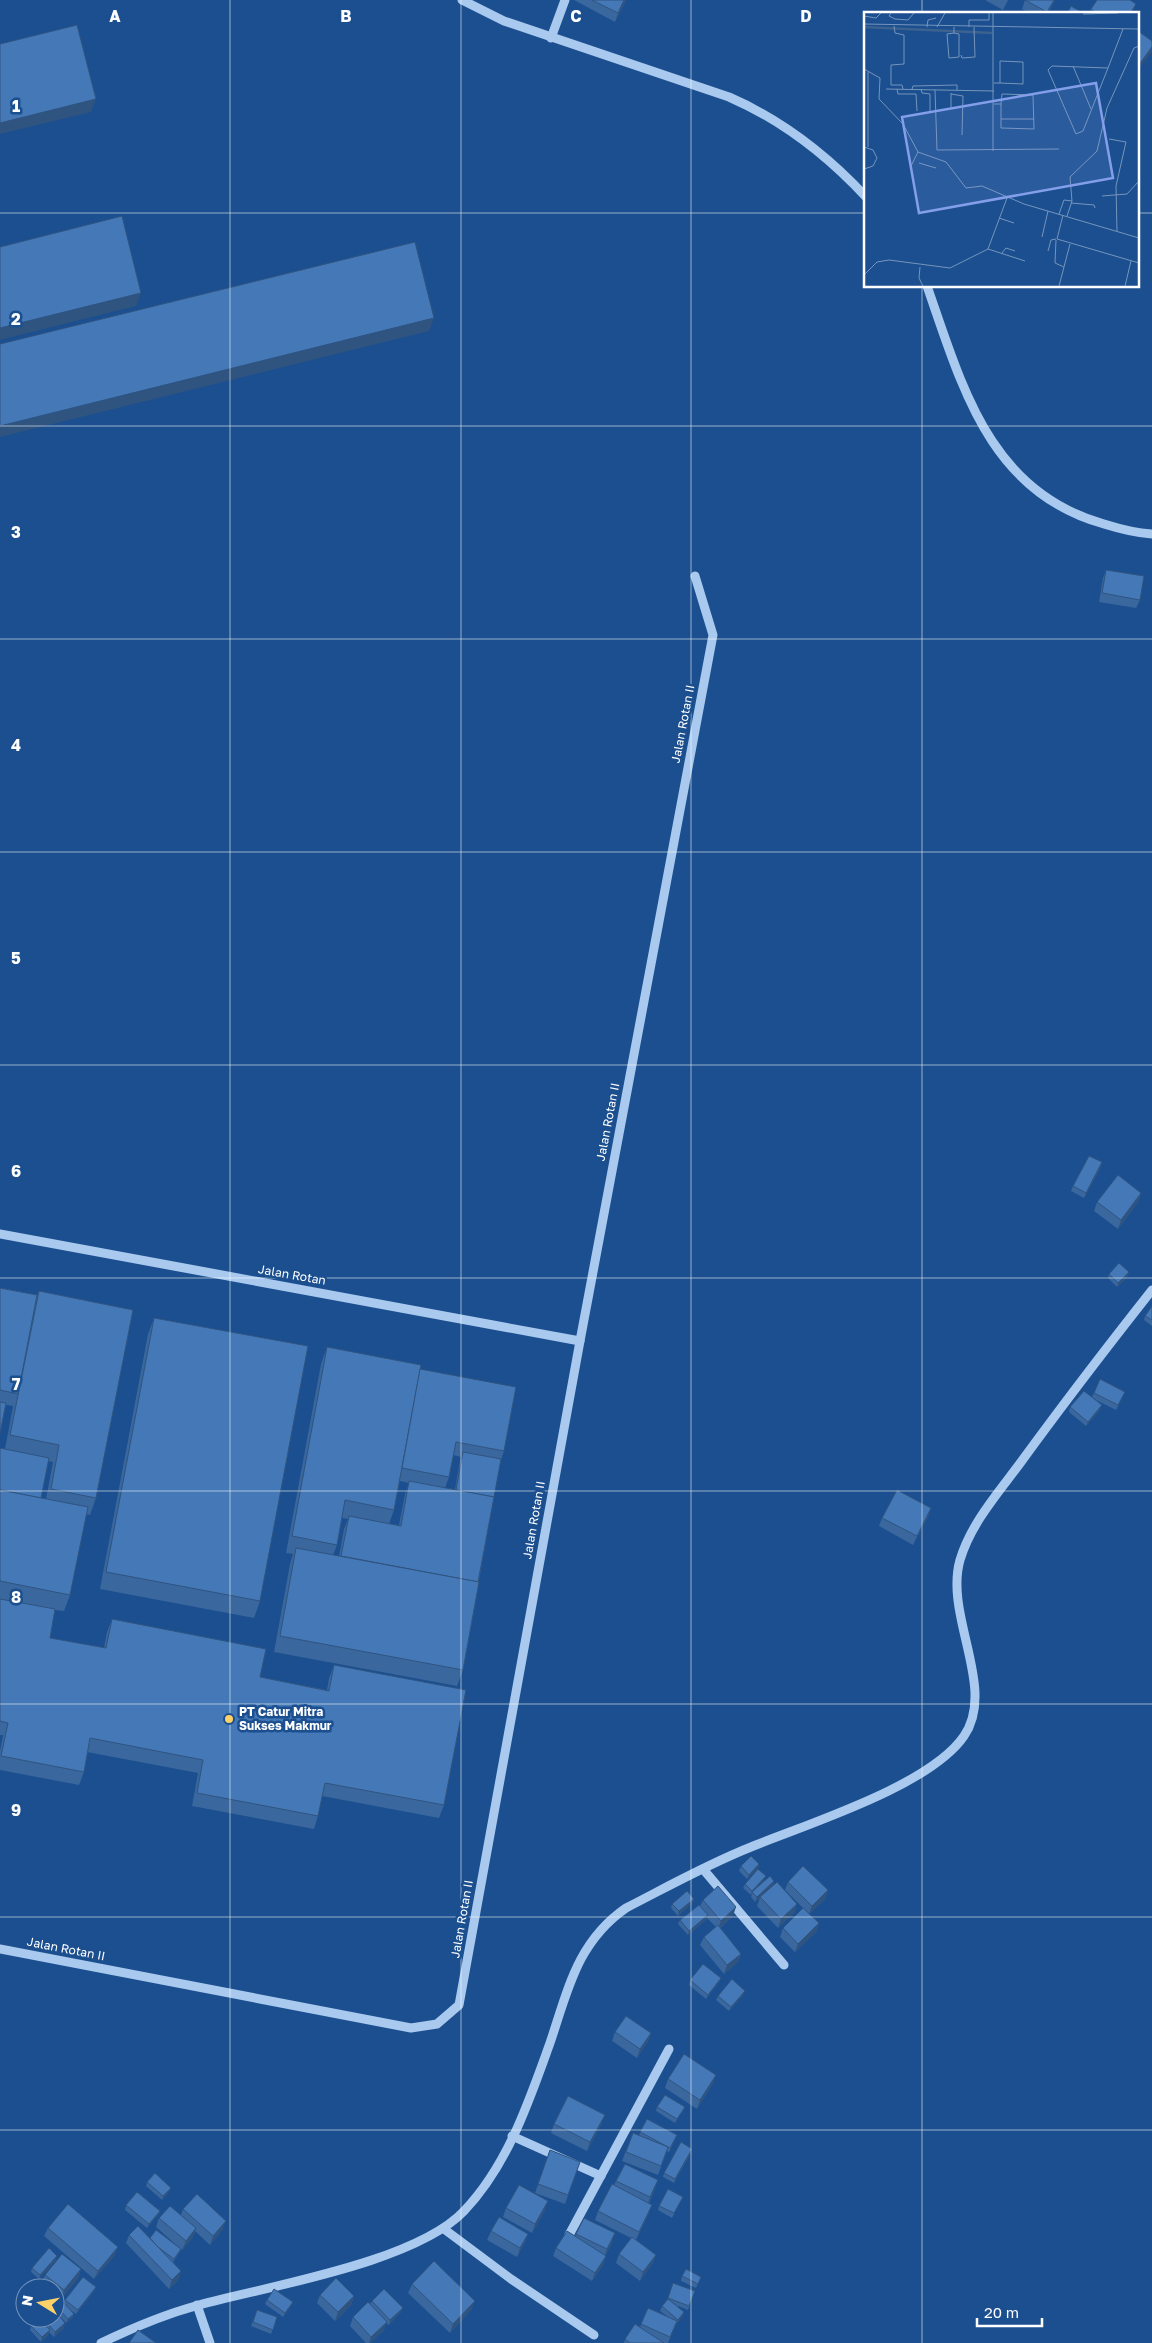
<svg xmlns="http://www.w3.org/2000/svg" width="1152" height="2343" font-family="'Golos Text',sans-serif">
  <rect width="100%" height="100%" fill="#1b4f8f"/>
  <g fill="none" stroke-linecap="round" stroke-linejoin="round">
    <g stroke="#a9c9ee" stroke-width="9">
      <path d="M462 0 504 21 729 97C782 120 826 154 866 197"/>
      <path d="M551 38 565 0"/>
      <path d="M927 286C962 386 989 492 1104 524 1120 529 1135 533 1152 534"/>
      <path d="M0 1234 580 1341"/>
      <path d="M703 1869 784 1965"/>
      <path d="M0 1949 411 2028 437 2024 459 2005 580 1341 713 635 695 576"/>
      <path d="M512 2136 601 2176"/>
      <path d="M444 2229 511 2279 594 2335"/>
      <path d="M569 2235 669 2049"/>
      <path d="M197 2305 210 2343"/>
      <path d="M101 2343C132 2328 166 2314 199 2305 269 2286 416 2262 464 2211 508 2165 529 2101 550 2043 568 1990 577 1942 626 1908 667 1887 708 1864 751 1847 807 1824 930 1786 964 1736 997 1688 944 1616 960 1560 971 1523 999 1492 1021 1462 1064 1403 1107 1347 1152 1290"/>
    </g>
  </g>
  <g fill="#3a679d" fill-rule="evenodd">
    <path d="M574 0H626L615 22Z"/>
    <path d="M985 0H1008L1003 10Z"/>
    <path d="M1025 0H1055L1048 14H1031L1022 9Z"/>
    <path d="M1091 9 1133 13V14H1089Z"/>
    <path d="M1106 570 1140 600 1136 608 1099 602 1103 578Z"/>
    <path d="M1101 1167 1084 1198 1071 1191 1073 1186Z"/>
    <path d="M1141 1193 1138 1202 1118 1229 1094 1211 1097 1202Z"/>
    <path d="M1129 1272 1127 1277 1117 1287 1108 1278 1109 1274Z"/>
    <path d="M0 1288 37 1295 39 1291 96 1498 90 1515 86 1514 70 1595 64 1611 55 1610 50 1638 104 1648 107 1632 112 1619 260 1677 327 1690 329 1678 334 1665 444 1805 439 1818 322 1796 318 1816 314 1829 192 1806 198 1773 87 1752 84 1772 79 1785 0 1770V1751L3 1735H0V1448L5 1449 13 1406 6 1405 0 1433ZM48 1461 53 1462 46 1499 41 1498Z"/>
    <path d="M1152 1306V1326L1144 1320 1145 1316Z"/>
    <path d="M154 1318 260 1601 254 1618 100 1589 148 1334Z"/>
    <path d="M327 1347 420 1369 504 1451 500 1463 463 1670 457 1686 274 1652 290 1564 293 1554 286 1553 321 1364ZM453 1455 461 1457 460 1461 455 1489 445 1488 449 1477ZM400 1481 409 1483 405 1494 399 1525 389 1524 394 1510ZM342 1518 348 1519 344 1529 339 1556 333 1555 337 1545Z"/>
    <path d="M1094 1393 1123 1396 1116 1410 1092 1398 1100 1410 1086 1426 1069 1412 1070 1407 1092 1397Z"/>
    <path d="M931 1508 928 1517 913 1545 879 1526 882 1518Z"/>
    <path d="M759 1864 758 1869 747 1879 739 1871 741 1866Z"/>
    <path d="M764 1880 757 1889 774 1881 773 1885 755 1902 751 1897 752 1894 751 1895 743 1888 745 1884Z"/>
    <path d="M788 1882 828 1890 825 1899 809 1914 819 1923 816 1932 795 1952 780 1937 783 1928 803 1908 785 1890Z"/>
    <path d="M760 1897 797 1904 794 1913 778 1928 757 1906Z"/>
    <path d="M694 1899 692 1903 678 1916 671 1908 672 1904Z"/>
    <path d="M703 1900 733 1916 720 1928 741 1954 738 1962 724 1974 700 1945 704 1937 716 1927 707 1918 706 1920 688 1935 678 1924 680 1920 700 1906Z"/>
    <path d="M721 1978 719 1982 706 1999 689 1985 690 1980Z"/>
    <path d="M743 1995 729 2011 716 2000 718 1996Z"/>
    <path d="M615 2032 651 2033 648 2041 637 2058 612 2041Z"/>
    <path d="M668 2079 713 2083 697 2109 665 2088Z"/>
    <path d="M657 2107 683 2111 675 2123 656 2111Z"/>
    <path d="M602 2123 587 2151 551 2133 554 2124Z"/>
    <path d="M640 2132 677 2135 669 2152 667 2151 658 2175 622 2161 633 2133 639 2136Z"/>
    <path d="M692 2149 691 2153 674 2183 663 2177 664 2173Z"/>
    <path d="M550 2150 580 2162 565 2204 535 2193Z"/>
    <path d="M616 2181 655 2189 649 2203V2213L636 2240 656 2255 652 2264 640 2281 616 2263 619 2254 631 2238 595 2220 598 2211 614 2185Z"/>
    <path d="M147 2182 171 2188 169 2192 162 2200 146 2186Z"/>
    <path d="M683 2197 672 2218 658 2210 659 2206Z"/>
    <path d="M126 2205 160 2211 158 2215 147 2228 125 2210Z"/>
    <path d="M506 2208 545 2210 532 2233 503 2217Z"/>
    <path d="M183 2209 223 2229 210 2245 195 2231 193 2237 182 2250 156 2227 159 2218 181 2215Z"/>
    <path d="M584 2218 612 2242 605 2256H606L603 2265 592 2281 553 2256 556 2248 575 2236Z"/>
    <path d="M48 2228 115 2255 94 2279 44 2236Z"/>
    <path d="M491 2231 528 2234 525 2242 517 2257 487 2240Z"/>
    <path d="M129 2235 150 2238 181 2249 179 2253 173 2262 181 2271 178 2280 169 2289 126 2243Z"/>
    <path d="M56 2260 39 2279 31 2272 32 2268Z"/>
    <path d="M81 2269 78 2278 61 2299 55 2294V2288H47L41 2284 45 2275Z"/>
    <path d="M682 2276 701 2277 696 2288 681 2281Z"/>
    <path d="M673 2283 695 2291 688 2310 678 2306 683 2316 676 2324 668 2343H624L625 2339 640 2327 648 2308 667 2316 660 2311 662 2306 667 2301Z"/>
    <path d="M412 2284 472 2309 450 2333 408 2293Z"/>
    <path d="M96 2287 94 2291 76 2314 69 2309 74 2314 72 2318 66 2323 57 2313 64 2328 54 2337 49 2332 48 2335 41 2342 30 2330 31 2326 38 2318H55V2305L64 2303 65 2300Z"/>
    <path d="M320 2295 354 2296 351 2305 335 2321 317 2303Z"/>
    <path d="M267 2300 291 2306 283 2317 265 2304Z"/>
    <path d="M372 2301 401 2312 389 2325 386 2323 384 2330 370 2343H366L350 2326 353 2317 370 2304Z"/>
    <path d="M257 2310 277 2317 271 2334 251 2326Z"/>
  </g>
  <g fill="#305480">
    <path d="M624 0H626L615 22 618 13Z"/>
    <path d="M1054 0H1055L1048 14H1047Z"/>
    <path d="M1136 4 1133 13V14H1130Z"/>
    <path d="M1152 47V52L1138 70V66Z"/>
    <path d="M96 99 91 112 0 134V123Z"/>
    <path d="M141 293 136 306 0 340V328Z"/>
    <path d="M434 318 429 331 0 437V426Z"/>
    <path d="M1102 1162 1101 1167 1084 1198 1086 1193Z"/>
    <path d="M1141 1193 1138 1202 1118 1229 1121 1220Z"/>
    <path d="M1129 1272 1127 1277 1117 1287 1118 1283Z"/>
    <path d="M1102 1405 1100 1410 1086 1426 1088 1422Z"/>
    <path d="M931 1508 928 1517 913 1545 917 1536Z"/>
    <path d="M759 1864 758 1869 747 1879 749 1875Z"/>
    <path d="M766 1876 764 1880 751 1895 752 1891Z"/>
    <path d="M774 1881 773 1885 755 1902 757 1897Z"/>
    <path d="M828 1890 825 1899 809 1914 812 1906Z"/>
    <path d="M694 1899 692 1903 678 1916 679 1911Z"/>
    <path d="M797 1904 794 1913 778 1928 781 1919Z"/>
    <path d="M736 1907 733 1916 718 1929 721 1921Z"/>
    <path d="M708 1915 706 1920 688 1935 689 1931Z"/>
    <path d="M819 1923 816 1932 795 1952 798 1944Z"/>
    <path d="M741 1954 738 1962 724 1974 727 1965Z"/>
    <path d="M721 1978 719 1982 706 1999 708 1995Z"/>
    <path d="M745 1991 743 1995 729 2011 731 2007Z"/>
    <path d="M651 2033 648 2041 637 2058 640 2049Z"/>
    <path d="M716 2075 713 2083 697 2109 700 2100Z"/>
    <path d="M685 2107 683 2111 675 2123 677 2119Z"/>
    <path d="M605 2115 602 2123 587 2151 590 2142Z"/>
    <path d="M692 2149 691 2153 674 2183 675 2179Z"/>
    <path d="M658 2180 655 2189 647 2206 650 2197Z"/>
    <path d="M171 2188 169 2192 162 2200 163 2196Z"/>
    <path d="M548 2201 545 2210 532 2233 535 2224Z"/>
    <path d="M652 2205 649 2213 636 2240 639 2232Z"/>
    <path d="M160 2211 158 2215 147 2228 149 2224Z"/>
    <path d="M226 2221 223 2229 210 2245 213 2236Z"/>
    <path d="M196 2228 193 2237 182 2250 186 2241Z"/>
    <path d="M615 2233 612 2242 604 2258 607 2249Z"/>
    <path d="M528 2234 525 2242 517 2257 520 2248Z"/>
    <path d="M118 2247 115 2255 94 2279 98 2271Z"/>
    <path d="M656 2255 652 2264 640 2281 643 2272Z"/>
    <path d="M57 2256 56 2260 39 2279 40 2275Z"/>
    <path d="M606 2256 603 2265 592 2281 595 2273Z"/>
    <path d="M81 2269 78 2278 61 2299 64 2290Z"/>
    <path d="M181 2271 178 2280 169 2289 172 2280Z"/>
    <path d="M96 2287 94 2291 76 2314 78 2310Z"/>
    <path d="M354 2296 351 2305 335 2321 338 2312Z"/>
    <path d="M475 2301 472 2309 450 2333 453 2324Z"/>
    <path d="M293 2302 291 2306 283 2317 285 2313Z"/>
    <path d="M403 2308 401 2312 389 2325 390 2320Z"/>
    <path d="M684 2312 683 2316 677 2324 678 2320Z"/>
    <path d="M74 2314 72 2318 66 2323 68 2319Z"/>
    <path d="M387 2322 384 2330 370 2343H369L371 2337Z"/>
    <path d="M65 2323 64 2328 54 2337 55 2332Z"/>
    <path d="M50 2330 48 2335 41 2342 42 2337Z"/>
  </g>
  <g fill="#4478b7" stroke="#305480">
    <path d="M592 0H624L618 13Z"/>
    <path d="M1025 0H1054L1047 12Z"/>
    <path d="M1097 0H1130L1136 4 1130 14H1098L1091 9Z"/>
    <path d="M1071 6 1085 14H1067Z"/>
    <path d="M77 25 96 99 0 123V44Z"/>
    <path d="M1138 31 1152 41V47L1138 66Z"/>
    <path d="M122 216 141 293 0 328V247Z"/>
    <path d="M415 242 434 318 0 426V344Z"/>
    <path d="M1106 570 1144 576 1140 600 1102 593Z"/>
    <path d="M1089 1156 1102 1162 1086 1193 1073 1186Z"/>
    <path d="M1118 1175 1141 1193 1121 1220 1097 1202Z"/>
    <path d="M1119 1263 1129 1272 1118 1283 1109 1274Z"/>
    <path d="M0 1288 37 1295 18 1394 0 1390Z"/>
    <path d="M39 1291 133 1310 96 1498 51 1489 59 1445 10 1435Z"/>
    <path d="M1152 1306V1320L1145 1316Z"/>
    <path d="M154 1318 308 1346 260 1601 106 1572Z"/>
    <path d="M327 1347 421 1365 394 1510 345 1500 337 1545 292 1536Z"/>
    <path d="M420 1369 516 1387 504 1451 456 1442 449 1477 402 1468Z"/>
    <path d="M1100 1379 1125 1392 1118 1405 1094 1393Z"/>
    <path d="M1084 1391 1102 1405 1088 1422 1070 1407Z"/>
    <path d="M0 1402 6 1403 0 1433Z"/>
    <path d="M0 1448 49 1458 41 1498 0 1490Z"/>
    <path d="M463 1452 501 1459 494 1497 456 1490Z"/>
    <path d="M409 1481 494 1497 478 1582 341 1556 349 1516 401 1526Z"/>
    <path d="M0 1490 88 1507 70 1595 0 1581Z"/>
    <path d="M897 1490 931 1508 917 1536 882 1518Z"/>
    <path d="M296 1548 479 1582 463 1670 280 1636Z"/>
    <path d="M0 1599 55 1609 50 1638 106 1648 112 1619 266 1649 260 1677 329 1691 334 1665 466 1690 444 1805 325 1783 318 1816 197 1793 203 1760 90 1738 84 1772 1 1756 8 1723 0 1721Z"/>
    <path d="M751 1856 759 1864 749 1875 741 1866Z"/>
    <path d="M803 1866 828 1890 812 1906 788 1882Z"/>
    <path d="M758 1869 766 1876 752 1891 745 1884Z"/>
    <path d="M770 1876 774 1881 757 1897 752 1892Z"/>
    <path d="M777 1882 797 1904 781 1919 760 1897Z"/>
    <path d="M718 1886 736 1907 721 1921 703 1900Z"/>
    <path d="M687 1891 694 1899 679 1911 672 1904Z"/>
    <path d="M699 1905 708 1915 689 1931 680 1920Z"/>
    <path d="M803 1908 819 1923 798 1944 783 1928Z"/>
    <path d="M718 1925 741 1954 727 1965 704 1937Z"/>
    <path d="M703 1964 721 1978 708 1995 690 1980Z"/>
    <path d="M732 1979 745 1991 731 2007 718 1996Z"/>
    <path d="M626 2016 651 2033 640 2049 615 2032Z"/>
    <path d="M684 2054 716 2075 700 2100 668 2079Z"/>
    <path d="M665 2095 685 2107 677 2119 657 2107Z"/>
    <path d="M568 2096 605 2115 590 2142 554 2124Z"/>
    <path d="M647 2119 677 2135 670 2148 640 2132Z"/>
    <path d="M633 2133 668 2147 661 2166 626 2152Z"/>
    <path d="M681 2142 692 2149 675 2179 664 2173Z"/>
    <path d="M550 2150 580 2162 568 2195 538 2184Z"/>
    <path d="M625 2164 658 2180 650 2197 616 2181Z"/>
    <path d="M155 2173 171 2188 163 2196 147 2182Z"/>
    <path d="M612 2184 652 2205 639 2232 598 2211Z"/>
    <path d="M519 2185 548 2201 535 2224 506 2208Z"/>
    <path d="M668 2189 683 2197 674 2213 659 2206Z"/>
    <path d="M137 2192 160 2211 149 2224 126 2205Z"/>
    <path d="M197 2194 226 2221 213 2236 183 2209Z"/>
    <path d="M68 2204 118 2247 98 2271 48 2228Z"/>
    <path d="M170 2206 196 2228 186 2241 159 2218Z"/>
    <path d="M499 2217 528 2234 520 2248 491 2231Z"/>
    <path d="M584 2218 615 2233 607 2249 576 2234Z"/>
    <path d="M138 2226 181 2271 172 2280 129 2235Z"/>
    <path d="M156 2230 181 2249 174 2259 158 2247 150 2238Z"/>
    <path d="M567 2231 606 2256 595 2273 556 2248Z"/>
    <path d="M632 2237 656 2255 643 2272 619 2254Z"/>
    <path d="M49 2248 57 2256 40 2275 32 2268Z"/>
    <path d="M62 2254 81 2269 64 2290 45 2275Z"/>
    <path d="M434 2261 475 2301 453 2324 412 2284Z"/>
    <path d="M686 2269 701 2277 698 2284 682 2276Z"/>
    <path d="M83 2277 96 2287 78 2310 65 2300Z"/>
    <path d="M336 2278 354 2296 338 2312 320 2295Z"/>
    <path d="M673 2283 695 2291 689 2306 668 2298Z"/>
    <path d="M274 2289 293 2302 285 2313 267 2300Z"/>
    <path d="M384 2289 403 2308 390 2320 372 2301Z"/>
    <path d="M668 2299 684 2312 678 2320 662 2306Z"/>
    <path d="M61 2300 74 2314 68 2319 55 2305Z"/>
    <path d="M368 2302 387 2322 371 2337 353 2317Z"/>
    <path d="M648 2308 677 2321 670 2337 641 2324Z"/>
    <path d="M257 2310 277 2317 273 2330 253 2322Z"/>
    <path d="M55 2311 65 2323 55 2332 43 2318H55Z"/>
    <path d="M38 2318 50 2330 42 2337 31 2326Z"/>
    <path d="M635 2324 664 2343H630L625 2339Z"/>
    <path d="M138 2330 156 2343H129Z"/>
  </g>
  <path fill="none" stroke="#fff" stroke-width="1" stroke-opacity="0.55" d="M230 0V2343M461 0V2343M691 0V2343M922 0V14M0 213H866M1138 213H1152M922 286V2343M0 426H1152M0 639H1152M0 852H1152M0 1065H1152M0 1278H1152M0 1491H1152M0 1704H1152M0 1917H1152M0 2130H1152"/>
  <circle fill="#ffd166" stroke="#1b4f8f" stroke-width="2" cx="229" cy="1719" r="5"/>
  <g text-anchor="middle" stroke-width="5" stroke-linejoin="round" paint-order="stroke">
    <g font-size="12" fill="#fff" stroke="#1b4f8f">
      <text transform="translate(683 724) rotate(-79)" y="4">Jalan Rotan II</text>
      <text transform="translate(608 1122) rotate(-79)" y="4">Jalan Rotan II</text>
      <text transform="translate(292 1275) rotate(10)" y="4">Jalan Rotan</text>
      <text transform="translate(534 1520) rotate(-80)" y="4">Jalan Rotan II</text>
      <text transform="translate(462 1919) rotate(-80)" y="4">Jalan Rotan II</text>
      <text transform="translate(66 1949) rotate(11)" y="4">Jalan Rotan II</text>
    </g>
    <g font-size="12" font-weight="bold" fill="#fff" stroke="#1b4f8f" text-anchor="start">
      <text x="239" y="1716">PT Catur Mitra<tspan x="239" dy="14">Sukses Makmur</tspan></text>
    </g>
  </g>
  <g transform="translate(864 12)">
    <rect width="275" height="275" fill="#1b4f8f"/>
    <path fill="none" stroke="#3c6290" stroke-width="2.5" d="M0 15 128 21"/>
    <path fill="none" stroke="#7695bc" stroke-width="1" d="M27 1 25 4 31 7 44 8 50 1M219 2 254 1M0 4 12 6 17 1M0 12 275 17M30 14 31 21 40 23V52L27 53V73H38L39 77M63 15 64 8 72 6M73 15 81 1M90 15V21L83 22 85 46 95 45V22L90 21M105 15V8H125V1M97 43 98 46 111 45 110 15M209 54 227 97M244 56 188 54 184 58 212 122 219 119 244 56 259 17M0 57 16 66 15 87 39 112 54 140 82 150 102 176 118 174 160 192 275 226M4 60V135M130 71H136V49L159 50V72L136 71M22 77 130 79M33 77 34 82H52L53 99M48 77 49 74 93 73V78M57 77 58 81 66 82V99M71 78 73 138 195 137M87 81V97M87 82 99 84 98 123M130 92H137L138 82 169 83 170 117 137 116V92M137 107H170M245 127 262 130 252 174 253 219M0 135 9 138 13 146 9 154 0 157M129 139V1M55 151 72 156M47 154 54 140M238 184 263 182 275 169M143 186 124 237 161 249M207 191 230 193 231 196M195 202 200 188 208 189M199 203 193 227 275 251M203 204 208 189 206 165 233 139 243 96 270 36 275 34M135 206 150 211M178 225 184 199M192 228 191 251 200 255M184 239 187 228 192 227M138 241 142 236 151 239M56 255 55 266 59 274M0 263 13 250 25 248 86 256 124 237M195 274 206 232M261 274 267 249"/>
    <path fill="#839eea" fill-opacity="0.15" stroke="#839eea" stroke-width="2.5" d="M232 71 249 166 55 201 38 105Z"/>
    <rect width="275" height="275" fill="none" stroke="#fff" stroke-width="2.5"/>
  </g>
  <g font-size="16" text-anchor="middle" font-weight="bold" fill="#fff" stroke="#1b4f8f" stroke-width="5" stroke-linejoin="round" paint-order="stroke">
    <text x="115" y="22">A</text>
    <text x="346" y="22">B</text>
    <text x="576" y="22">C</text>
    <text x="806" y="22">D</text>
    <text x="16" y="112">1</text>
    <text x="16" y="325">2</text>
    <text x="16" y="538">3</text>
    <text x="16" y="751">4</text>
    <text x="16" y="964">5</text>
    <text x="16" y="1177">6</text>
    <text x="16" y="1390">7</text>
    <text x="16" y="1603">8</text>
    <text x="16" y="1816">9</text>
  </g>
  <g transform="translate(40 2303) rotate(280)"><circle r="24" fill="#1b4f8f" stroke="#7695bc"/>
  <path d="M0-4L9 19L0 12L-9 19Z" fill="#ffd166"/>
  <text y="-8" font-size="14" font-weight="bold" text-anchor="middle" fill="#ffffff">N</text>
  </g>
  <path d="M977 2318v8h65v-8" fill="none" stroke="#ffffff" stroke-width="2.5"/>
  <text x="984" y="2318" font-size="15" fill="#ffffff" stroke="#1b4f8f" stroke-width="4" paint-order="stroke">20 m</text>
</svg>
